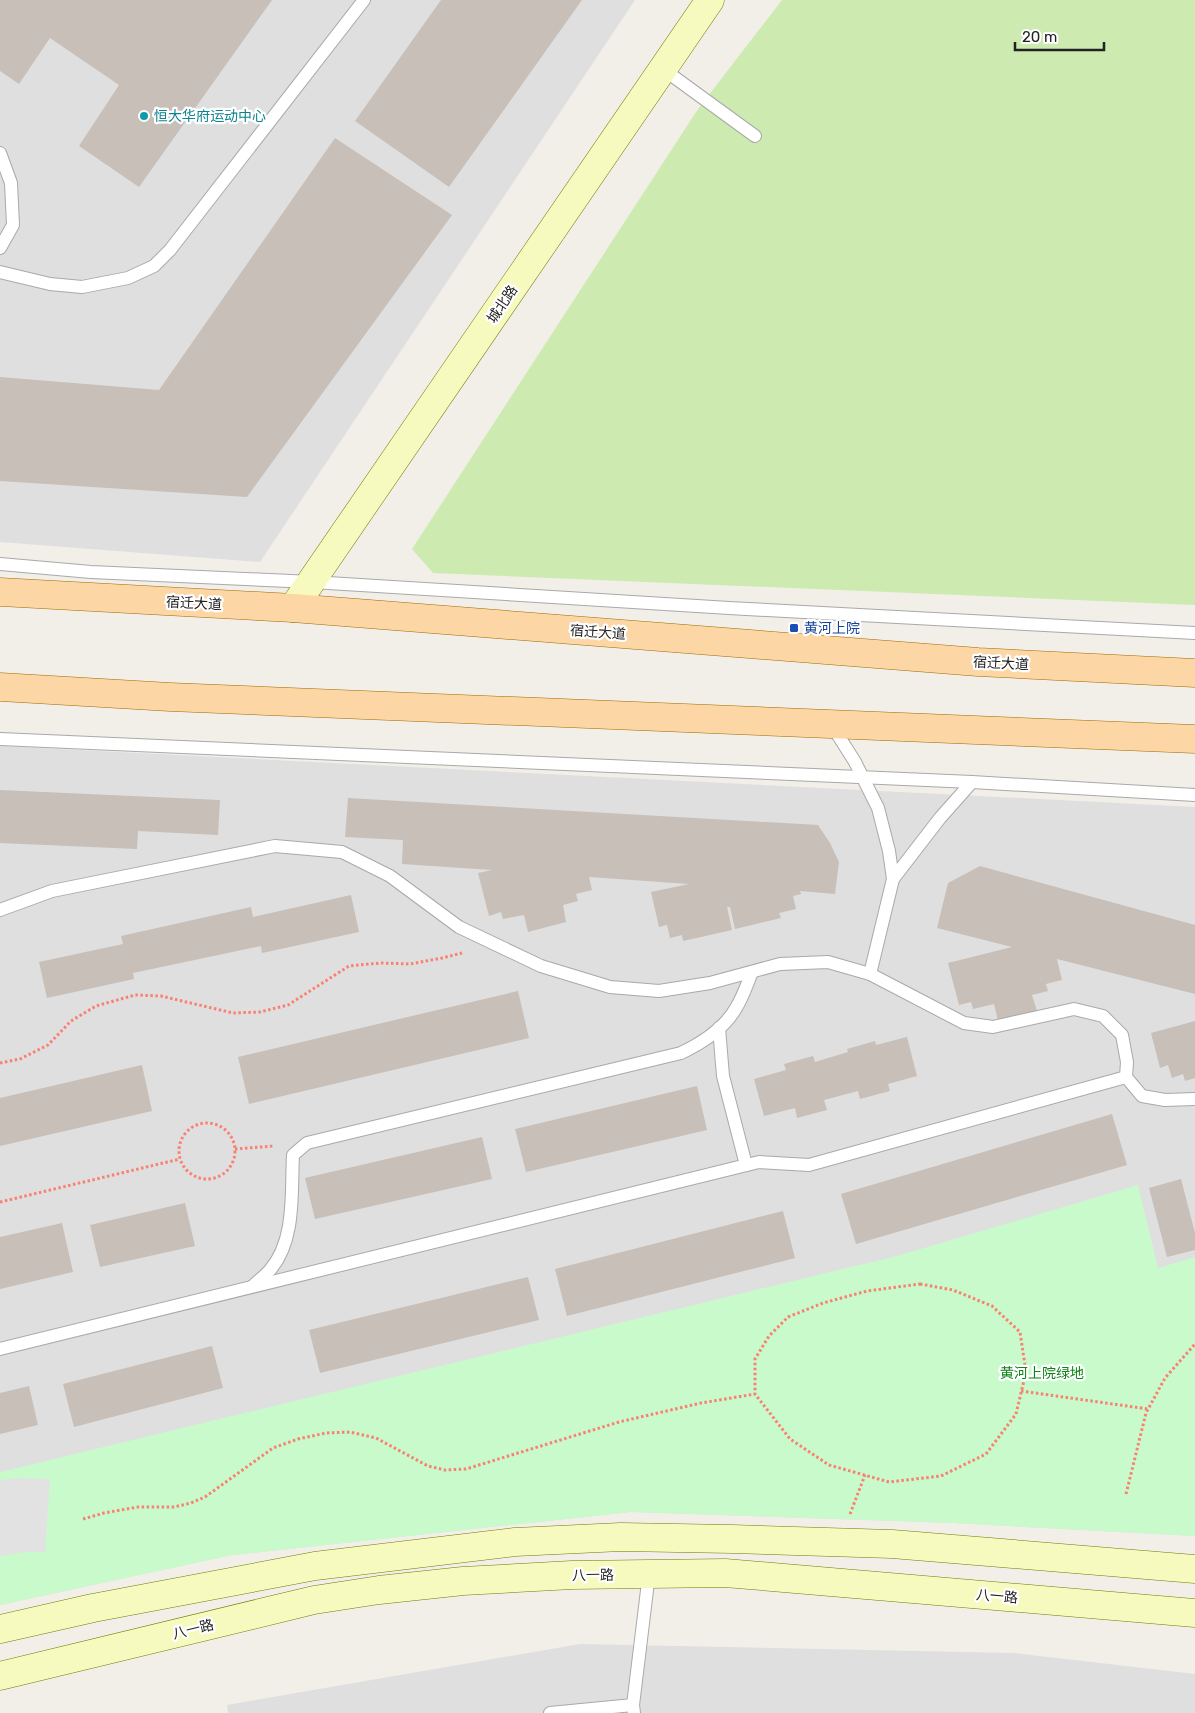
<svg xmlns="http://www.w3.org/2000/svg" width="1195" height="1713" font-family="Rubik,'Noto Sans SC',sans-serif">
  <rect width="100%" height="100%" fill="#f2efe9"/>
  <g fill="#e0dfdf">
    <path d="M0 0H635L260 562 0 542Z"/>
    <path d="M0 746 1195 807V1536L953 1523 632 1512 232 1555 0 1605Z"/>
    <path d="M580 1644 1014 1653 1195 1674V1713H228L227 1705Z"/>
  </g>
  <path fill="#cdebb0" d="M782 0H1195V605L433 573 412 549 698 109Z"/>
  <path fill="#c8facc" d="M1138 1185 1158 1268 1195 1257V1536L953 1523 632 1512 232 1555 0 1605V1472L897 1256Z"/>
  <path fill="#e2e2e2" d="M17 1478 50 1479 45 1552H25L0 1556V1480Z"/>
  <g fill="#c7bfb8">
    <path d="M0 0H272L139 187 79 146 119 85 50 38 19 84 0 71Z"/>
    <path d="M441 0H582L449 187 355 121Z"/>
    <path d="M335 138 452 215 247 497 0 481V377L159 390Z"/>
    <path d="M0 790 220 800 218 835 138 831 137 849 0 843Z"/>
    <path d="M348 798 818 825 830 843 839 862 835 894 800 891 801 894 793 896 796 909 779 913 781 918 735 929 730 907H727L732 930 683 941 682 935 670 938 667 925 659 927 651 892 689 884 589 877 592 890 576 894 578 901 563 905 566 922 528 932 524 915 503 919 501 912 489 916 478 873 492 870 402 864 403 840 345 837Z"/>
    <path d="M980 866 1195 925V994L1057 959 1062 980 1046 984 1048 991 1032 995 1037 1011 998 1021 994 1004 973 1009 971 1002 959 1005 948 963 1012 947 937 928 948 883Z"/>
    <path d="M351 895 359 932 262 953 261 946 133 973 134 979 47 998 39 962 123 944 121 936 251 907 253 917Z"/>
    <path d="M518 991 529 1038 249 1104 238 1057Z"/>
    <path d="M1195 1021V1078L1185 1081 1183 1074 1172 1078 1168 1065 1160 1068 1151 1033Z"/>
    <path d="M907 1037 917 1076 888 1084 890 1091 860 1099 858 1091 824 1100 827 1110 797 1118 795 1108 764 1116 754 1079 786 1070 784 1064 813 1056 815 1062 848 1052 847 1049 875 1041 876 1045Z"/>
    <path d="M142 1065 152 1111 0 1146V1098Z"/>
    <path d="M697 1086 707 1130 526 1172 515 1129Z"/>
    <path d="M1112 1114 1127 1165 856 1244 841 1194Z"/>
    <path d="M482 1137 492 1179 315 1219 305 1178Z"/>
    <path d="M1181 1179 1195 1233V1250L1167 1257 1149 1188Z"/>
    <path d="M185 1203 195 1246 100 1267 90 1225Z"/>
    <path d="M783 1211 795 1258 567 1316 555 1269Z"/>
    <path d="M62 1223 73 1272 0 1289V1237Z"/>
    <path d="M528 1277 539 1320 320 1373 309 1330Z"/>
    <path d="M212 1346 223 1388 74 1427 63 1384Z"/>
    <path d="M29 1386 38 1425 0 1434V1393Z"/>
  </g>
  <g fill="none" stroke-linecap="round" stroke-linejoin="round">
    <defs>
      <g id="lane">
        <path d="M663 69 755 136"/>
        <path d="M0 153 11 183 13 225 0 248"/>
        <path d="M0 272 50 284 82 287 128 278 154 266 170 250 364 0"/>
        <path d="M0 564 91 572 312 582 729 608 1195 633"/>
        <path d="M831 724 855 762 878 808 889 851 893 879 940 818 972 782"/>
        <path d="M0 739 972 782 1195 795"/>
        <path d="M0 910 52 891 275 846 342 852 390 876 459 927 541 966 610 987 659 991 710 983 780 964 828 962 870 974 964 1023 993 1027 1074 1009 1103 1016 1122 1035 1127 1062 1126 1077 809 1165 759 1162 0 1349"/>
        <path d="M870 974 893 879"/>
        <path d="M719 1028 723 1076 746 1165"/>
        <path d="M1126 1077 1142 1096 1165 1100 1195 1099"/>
        <path d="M253 1286C258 1281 265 1276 270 1270 296 1240 291 1192 293 1155L307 1143 681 1053C702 1043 724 1029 736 1008 743 997 747 984 752 972"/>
        <path d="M550 1713 633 1705"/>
        <path d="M634 1713 633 1705 649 1574"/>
      </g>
      <g id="secondary">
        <path d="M293 608 710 0"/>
        <path d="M0 1629 93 1608 315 1566 515 1542 621 1537 732 1539 892 1544 1195 1569"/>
        <path d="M0 1676 314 1600 379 1590 463 1581 572 1575 725 1573 1195 1613"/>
      </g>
      <g id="primary">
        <path d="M0 592 293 608 978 662 1195 673"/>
        <path d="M0 687 170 697 1195 739"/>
      </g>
    </defs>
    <use href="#lane" stroke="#a9a9a9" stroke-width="14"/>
    <use href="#secondary" stroke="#707d05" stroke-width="29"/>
    <use href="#primary" stroke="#a06b00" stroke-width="29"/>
    <g stroke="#fa8072" stroke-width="3" stroke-dasharray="2.5 2.5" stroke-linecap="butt">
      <path d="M0 1063 20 1059 48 1045 71 1021 96 1006 135 995 161 996 233 1013 260 1012 288 1005 349 966 380 963 410 964 442 958 462 953"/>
      <circle cx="207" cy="1151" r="28"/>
      <path d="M235 1149 274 1146"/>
      <path d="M0 1202 180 1159"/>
      <path d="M920 1284 953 1290 992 1306 1020 1332 1026 1372 1016 1414 986 1454 941 1476 889 1482 829 1465 790 1439 755 1394V1359L769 1336 788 1317 823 1303 867 1291Z"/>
      <path d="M1021 1391 1148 1409"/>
      <path d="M1126 1494 1146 1413 1165 1378 1195 1344"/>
      <path d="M850 1514 865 1475"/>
      <path d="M83 1519 104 1513 138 1507H174L191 1503 205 1497 273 1448 298 1439 326 1433 350 1432 376 1438 428 1466 445 1470 466 1469 619 1422 701 1403 755 1394"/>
    </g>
    <use href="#lane" stroke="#fff" stroke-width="12"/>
    <use href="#secondary" stroke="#f7fabf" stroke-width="28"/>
    <use href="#primary" stroke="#fcd6a4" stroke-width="28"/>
  </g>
  <circle fill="#0f9aa8" stroke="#fff" stroke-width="2" cx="144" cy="116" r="5"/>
  <rect fill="#1a4fb4" stroke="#fff" stroke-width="2" x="789" y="623" width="10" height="10" rx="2.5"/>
  <g text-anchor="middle" stroke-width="4.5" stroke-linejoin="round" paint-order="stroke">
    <g font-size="14" fill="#0d838f" stroke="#fff" text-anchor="start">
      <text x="154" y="121">恒大华府运动中心</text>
    </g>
    <g font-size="14" fill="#222" stroke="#fff">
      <text transform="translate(502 304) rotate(-56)" y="5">城北路</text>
      <text transform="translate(194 603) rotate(3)" y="5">宿迁大道</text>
      <text transform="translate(598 632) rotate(4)" y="5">宿迁大道</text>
      <text transform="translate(1001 663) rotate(3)" y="5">宿迁大道</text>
      <text transform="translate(593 1575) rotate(-1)" y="5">八一路</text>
      <text transform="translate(997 1596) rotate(5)" y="5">八一路</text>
      <text transform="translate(193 1629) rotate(-14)" y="5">八一路</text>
    </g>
    <g font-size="14" fill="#164399" stroke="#fff" text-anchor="start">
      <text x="804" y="633">黄河上院</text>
    </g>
    <g font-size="14" fill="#0c8416" stroke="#fff">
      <text x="1042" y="1378">黄河上院绿地</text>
    </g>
  </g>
  <path d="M1015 42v8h89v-8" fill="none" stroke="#222222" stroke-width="2.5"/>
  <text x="1022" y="42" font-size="15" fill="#222222" stroke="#ffffff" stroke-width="4" paint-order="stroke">20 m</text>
</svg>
